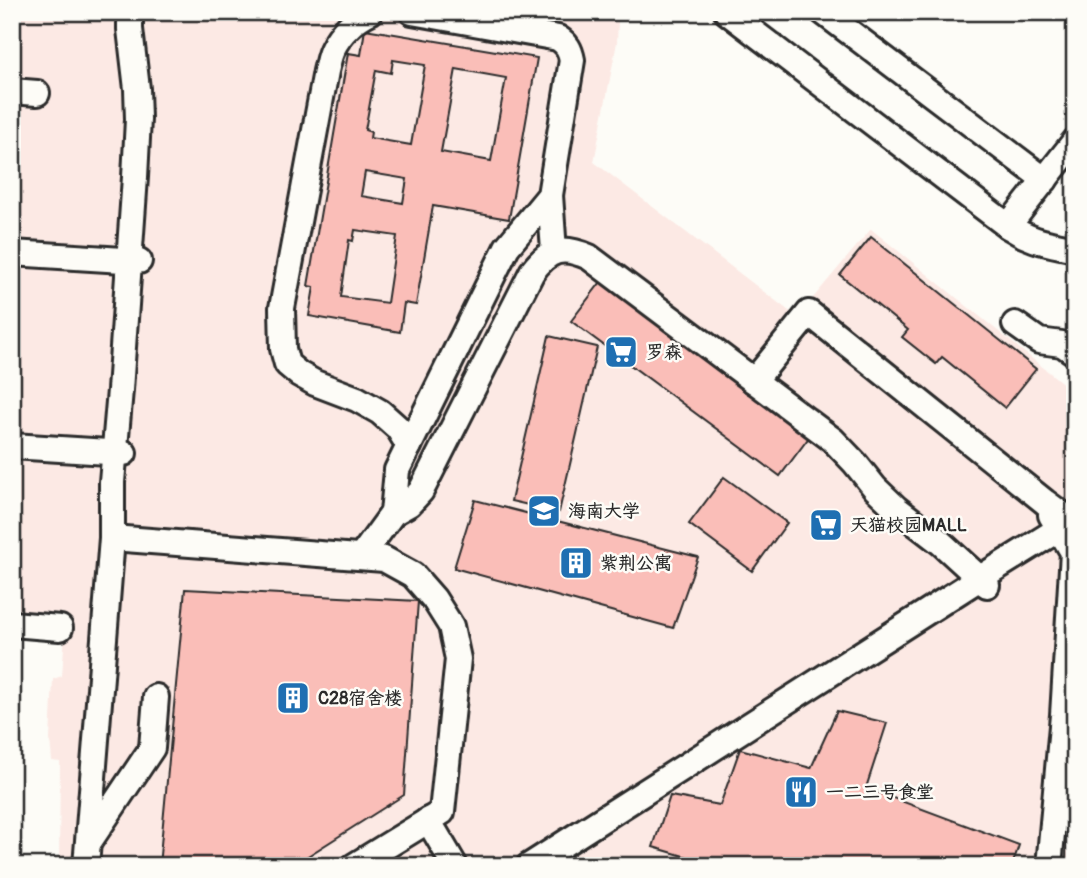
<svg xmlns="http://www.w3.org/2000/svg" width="1087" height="878" font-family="Pangolin,'LXGW WenKai TC',sans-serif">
  <rect width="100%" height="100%" fill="#fdfcf7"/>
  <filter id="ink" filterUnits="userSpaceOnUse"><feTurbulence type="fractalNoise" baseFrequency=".0143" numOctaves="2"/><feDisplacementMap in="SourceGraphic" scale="14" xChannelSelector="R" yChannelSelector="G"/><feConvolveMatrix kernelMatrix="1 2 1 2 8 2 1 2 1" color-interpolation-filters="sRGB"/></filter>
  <g filter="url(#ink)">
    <path fill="#fce9e4" d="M12 12H563L618 22 617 42 594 162 797 317 871 229 1075 393V866H59L60 762 52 761 50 739 53 679 62 676 65 632 12 629Z"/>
    <g fill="#fabeb8" stroke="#2b2b2b" stroke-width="2" fill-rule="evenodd">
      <path d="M365 29 537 58 509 219 433 206 416 305 404 303 400 332 309 316 314 287 308 286 348 53 361 55ZM393 60 425 65 411 145 370 138 371 132 365 130 376 70 391 73ZM456 69 506 78 491 161 441 152ZM365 172 407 179 403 203 361 196ZM355 230 397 236 387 303 341 297 349 240 353 241Z"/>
      <path d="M871 237 1036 369 1005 408 942 357 936 364 902 337 908 330 840 275Z"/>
      <path d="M604 278 813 432 780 476 571 321Z"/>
      <path d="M549 336 597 347 559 512 511 501Z"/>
      <path d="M724 477 787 523 752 571 689 524Z"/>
      <path d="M475 500 698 557 673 628 454 568Z"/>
      <path d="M185 589 418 601 404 795 292 866H159Z"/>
      <path d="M837 711 887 723 866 788 1019 845 1012 866H692L694 859 653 847 670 796 720 805 740 749 811 768Z"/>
    </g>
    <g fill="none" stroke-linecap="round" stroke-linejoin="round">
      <defs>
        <g id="minor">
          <path d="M370 12C355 19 340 33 333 48 329 55 328 64 326 71L282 308 283 349 287 364 299 374 315 383 357 399 380 412 398 428 409 446"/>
          <path d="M727 12 1008 226C1032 242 1048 243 1075 249"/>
          <path d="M823 12 1045 180"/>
          <path d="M12 91 37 93"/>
          <path d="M550 195 554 251"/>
          <path d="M1008 226 1075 141"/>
          <path d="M12 253 139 261"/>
          <path d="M1015 324 1039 341 1062 344 1075 353"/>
          <path d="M754 381 809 313 1045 502 1071 521 1075 527"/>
          <path d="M12 446 124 453"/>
          <path d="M393 513 397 470 507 247 550 195 572 60C570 49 567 44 558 38L412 12"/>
          <path d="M112 538 384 559 413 575 434 599 451 626 458 659 442 812 354 866"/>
          <path d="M361 557 393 513 409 504 421 491 532 272C549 249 562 245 589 257L833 440 855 463 875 488 897 509 940 542 987 585"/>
          <path d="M12 624 60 628"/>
          <path d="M428 820 455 866"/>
          <path d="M89 842 152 748 156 697"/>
          <path d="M86 866 112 538V482L120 390 135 177 138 119 137 89 130 29V12"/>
          <path d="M529 866 980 578 1075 519"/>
          <path d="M1049 866 1063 715 1073 552 1051 515"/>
        </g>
      </defs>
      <use href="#minor" stroke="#2b2b2b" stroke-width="30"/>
      <use href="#minor" stroke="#fdfcf7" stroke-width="24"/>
    </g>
  </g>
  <defs>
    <symbol id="supermarket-square" viewBox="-11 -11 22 22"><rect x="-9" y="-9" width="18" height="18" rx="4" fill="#1f6fb2" stroke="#fdfcf7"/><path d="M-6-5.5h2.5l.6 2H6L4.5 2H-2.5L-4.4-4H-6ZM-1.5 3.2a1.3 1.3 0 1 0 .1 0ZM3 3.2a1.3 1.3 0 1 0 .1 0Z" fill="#fff"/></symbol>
    <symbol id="university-square" viewBox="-11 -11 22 22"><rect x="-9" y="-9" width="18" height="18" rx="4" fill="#1f6fb2" stroke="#fdfcf7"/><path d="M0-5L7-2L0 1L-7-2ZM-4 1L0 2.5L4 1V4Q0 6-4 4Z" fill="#fff"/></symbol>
    <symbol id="building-square" viewBox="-11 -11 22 22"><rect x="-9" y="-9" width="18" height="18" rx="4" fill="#1f6fb2" stroke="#fdfcf7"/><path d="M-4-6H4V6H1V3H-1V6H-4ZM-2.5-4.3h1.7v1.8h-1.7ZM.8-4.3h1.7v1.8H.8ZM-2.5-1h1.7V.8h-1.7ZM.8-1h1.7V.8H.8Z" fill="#fff"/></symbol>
    <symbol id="restaurant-square" viewBox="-11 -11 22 22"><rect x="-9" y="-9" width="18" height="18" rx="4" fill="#1f6fb2" stroke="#fdfcf7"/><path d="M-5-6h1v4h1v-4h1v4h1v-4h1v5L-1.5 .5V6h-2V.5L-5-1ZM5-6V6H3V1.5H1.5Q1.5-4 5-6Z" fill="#fff"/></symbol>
  </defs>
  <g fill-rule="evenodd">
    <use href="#supermarket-square" x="602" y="333" width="38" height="38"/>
    <use href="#university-square" x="525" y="492" width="38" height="38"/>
    <use href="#supermarket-square" x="807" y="506" width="38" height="38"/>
    <use href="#building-square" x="557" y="544" width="38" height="38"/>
    <use href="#building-square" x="274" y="679" width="38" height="38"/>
    <use href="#restaurant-square" x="782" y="773" width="38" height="38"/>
  </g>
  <g text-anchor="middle" stroke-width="5" stroke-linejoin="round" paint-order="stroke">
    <g font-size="18" font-weight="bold" fill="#2b2b2b" stroke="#fdfcf7" text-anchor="start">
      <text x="646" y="358">罗森</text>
      <text x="568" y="517">海南大学</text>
      <text x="850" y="531">天猫校园MALL</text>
      <text x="600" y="569">紫荆公寓</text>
      <text x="318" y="704">C28宿舍楼</text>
      <text x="826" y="798">一二三号食堂</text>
    </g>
  </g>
  <rect width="1087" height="878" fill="none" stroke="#fdfcf7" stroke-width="42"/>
  <rect x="21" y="21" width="1045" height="836" fill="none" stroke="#2b2b2b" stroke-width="2.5" filter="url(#ink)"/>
</svg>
